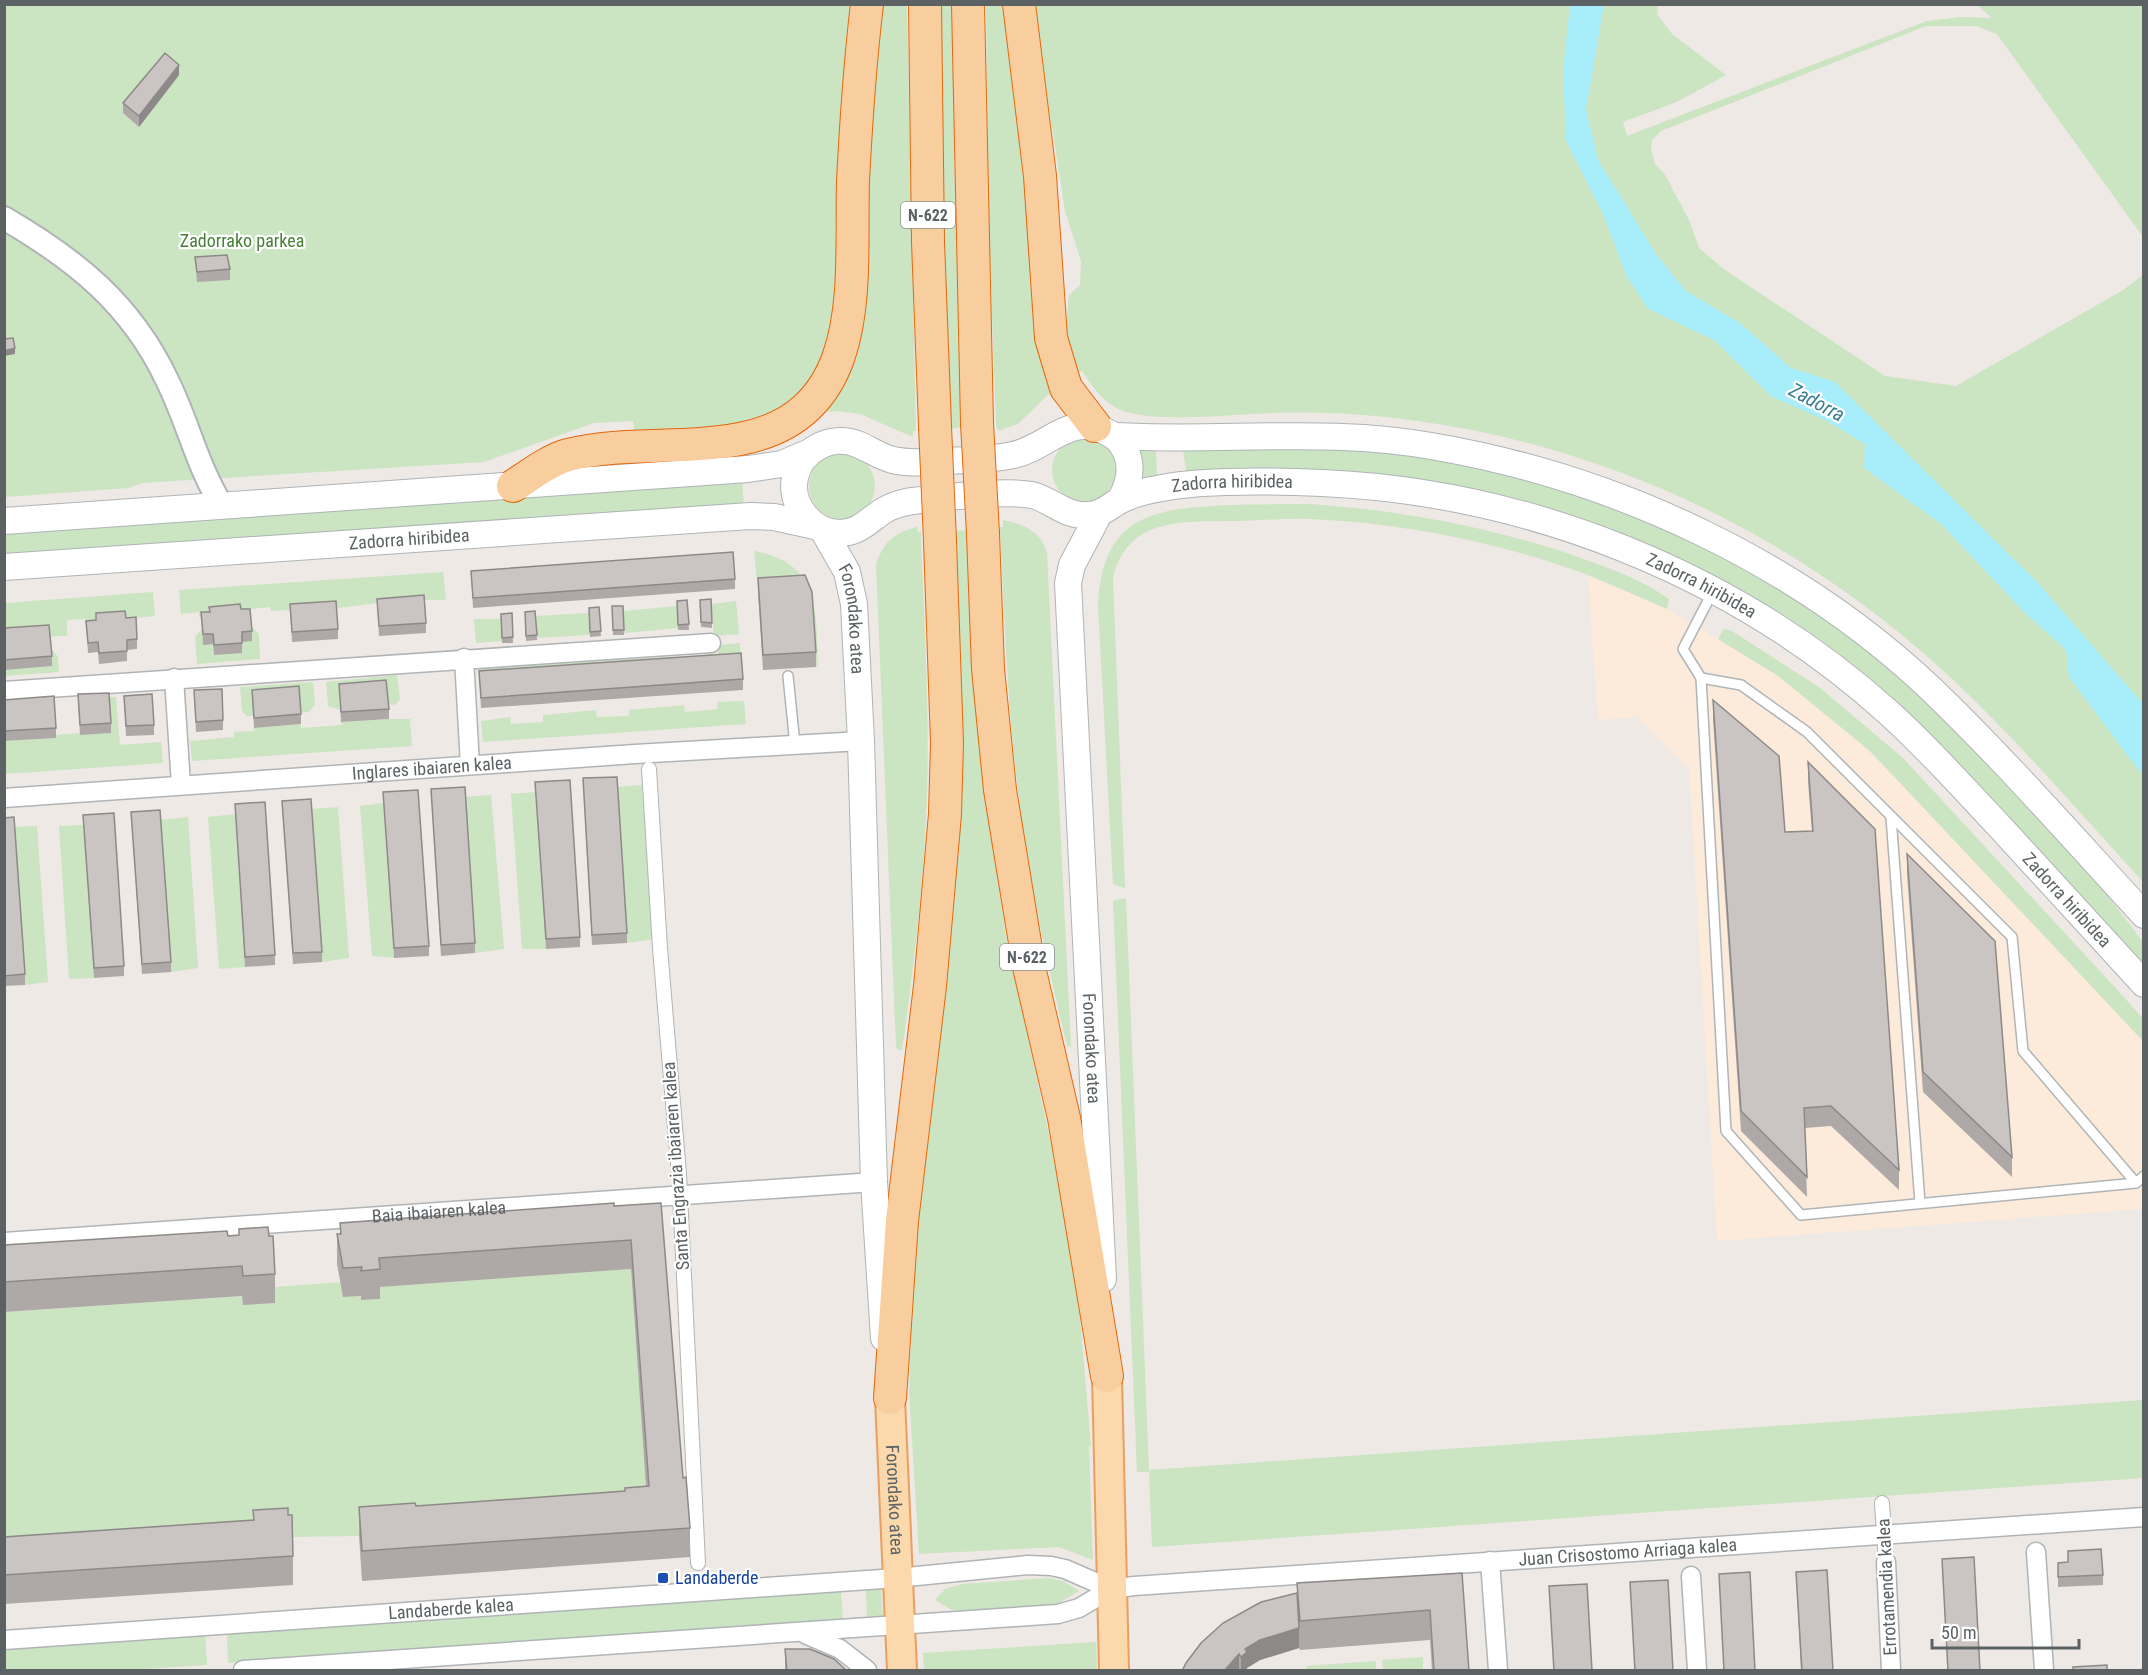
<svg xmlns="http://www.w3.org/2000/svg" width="2148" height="1675" font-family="'Roboto Condensed',sans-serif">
  <rect width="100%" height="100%" fill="#eee9e4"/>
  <path fill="#fcebdb" d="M1588 576 1667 609 1695 625 1778 676 1829 714 1916 797 2143 1041V1209L1717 1241 1689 769 1637 717 1598 720Z"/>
  <g fill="#cbe4c2">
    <path d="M4 5H850L846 37 835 232 838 278 831 354 794 404 757 424 636 439 633 421 594 423 484 462 142 483 128 488 5 497Z"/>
    <path d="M875 5H907L916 431H913V437L860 414 838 411 818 413 850 367 861 337 864 313 862 183Z"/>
    <path d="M941 5H953L954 159 963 427 950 429 942 163Z"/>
    <path d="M986 5H1012L1053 390 1018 424 998 431 996 425 989 231Z"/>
    <path d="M1033 5H1658L1657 14 1672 34 1726 75 1677 102 1623 122 1627 136 1927 21 1961 17 1992 18 1977 5H2143V237L1997 34 1976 26H1926L1661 131 1652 140 1651 148 1655 164 1664 173 1689 220 1699 248 1725 270 1885 376 1956 386 2123 290 2143 275V882C2076 809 2011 732 1938 666 1804 545 1639 461 1461 428 1399 417 1338 411 1275 413 1236 414 1155 424 1121 410 1102 402 1093 387 1082 371L1073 375 1064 344 1069 295 1080 285 1081 261 1065 211Z"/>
    <circle cx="1084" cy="470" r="32"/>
    <path d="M1263 444 1411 452 1577 492 1647 519 1782 587 1897 670 2082 862 2143 942V969L1888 701 1554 514 1187 477 1183 449Z"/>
    <path d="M1140 448 1156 449 1157 479 1144 482Z"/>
    <circle cx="842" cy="486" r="33"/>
    <path d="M742 478 744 507 5 558V528Z"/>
    <path d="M1312 504C1403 511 1492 527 1578 557 1611 569 1641 579 1669 599L1667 609C1636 596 1606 581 1574 570 1492 541 1400 523 1312 519 1288 518 1263 520 1239 521 1186 522 1128 515 1113 578L1125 888 1113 884 1098 606C1102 527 1139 510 1211 506 1245 504 1279 504 1312 504Z"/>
    <path d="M1003 520C1023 524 1041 531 1047 553L1071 1047 1067 1046C1046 959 1027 871 1017 782 1007 697 1004 612 1000 527H1003Z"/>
    <path d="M917 527 918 532H921C924 627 931 724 926 819 922 897 913 974 902 1051L896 1048 876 565C883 542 895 532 917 527Z"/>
    <path d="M970 530 993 850 1006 937 1051 1144 1068 1234 1080 1318 1091 1446 1089 1447 1093 1560 1059 1547 919 1554 909 1392 912 1303 953 531Z"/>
    <path d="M754 551C822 563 816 613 818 667H816L812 607 758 593Z"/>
    <path d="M443 572 446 600H425L377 609V603L290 614 289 610 271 611 270 607 240 610V614L199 617V612L181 614 179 590Z"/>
    <path d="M153 592 155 616 136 618V627L86 631 85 619 67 620V636L5 638V603Z"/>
    <path d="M736 601 739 634 714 636 711 604Z"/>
    <path d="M677 606 678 628 624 633 623 611Z"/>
    <path d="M589 613 590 635 537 638 535 616Z"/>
    <path d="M474 619H501L502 641 476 643Z"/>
    <path d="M251 626 259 634 260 659 197 664 195 637 202 629 203 644H213L214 655 242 642Z"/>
    <path d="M1724 629 1732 631 1820 688 1903 758 2123 996 2143 1019V1041L1870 751 1778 676 1718 639Z"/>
    <path d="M740 643 741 663 479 681 478 668 718 654V645Z"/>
    <path d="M51 648 58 657 59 672 5 676V670Z"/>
    <path d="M397 675 400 699 395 705 339 695 340 710 328 706 326 682Z"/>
    <path d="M313 682 315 705 309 712 253 716H247L242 711 240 687Z"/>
    <path d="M116 697 120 745 161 742 163 763 5 774V741L56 738V735L80 733V735L110 733 78 698Z"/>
    <path d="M744 701 746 724 483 742 481 721 510 717 511 724 543 722V715L596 710 597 717 629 716V710L684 705 685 712 718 709 717 702Z"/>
    <path d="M389 719H410L412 746 192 761 190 741 234 737V732L254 731V728L301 724V728L342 725 341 722Z"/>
    <path d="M642 785 654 939 627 943 617 787Z"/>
    <path d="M535 792 546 949H522L511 794Z"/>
    <path d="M491 795 504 949 475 953 465 797Z"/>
    <path d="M383 803 394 958 372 956 360 806Z"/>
    <path d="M338 807 349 958 322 962 311 809Z"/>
    <path d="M235 814 245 967 219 969 208 817Z"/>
    <path d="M188 817 198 968 171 972 160 820Z"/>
    <path d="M83 825 94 978 69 979 59 826Z"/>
    <path d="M37 826 48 982 25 985 14 827Z"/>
    <path d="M1126 898 1149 1470 2143 1400V1478L1152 1547 1149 1472H1137L1113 901Z"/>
    <path d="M631 1269 649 1515 359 1536 288 1537 5 1566V1312L242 1296 243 1305 274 1287 342 1282 343 1297 362 1296V1300L380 1299 379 1287Z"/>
    <path d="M1049 1578 1063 1581 1079 1591 1054 1606 967 1612 952 1610 935 1600 945 1589 962 1584Z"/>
    <path d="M881 1588 883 1619 867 1620 866 1589Z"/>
    <path d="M841 1591 843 1621 228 1663 227 1634Z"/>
    <path d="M205 1635 207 1665 130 1670H5V1648Z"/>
    <path d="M1096 1642 1097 1670H924L923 1653Z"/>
    <path d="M1423 1657V1670H1383L1382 1660Z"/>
    <path d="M1376 1661V1670H1307L1306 1666Z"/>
  </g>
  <path fill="#a8edfa" d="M1570 5H1604L1586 109 1598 160 1656 254 1686 291 1740 323 1791 368 1835 382 2038 583 2143 704V776L2069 677 2066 650 2024 612 1941 524 1864 468 1865 444 1825 420 1772 397 1714 340 1648 309 1626 275 1603 214 1566 141 1563 71Z"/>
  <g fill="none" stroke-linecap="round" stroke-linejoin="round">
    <defs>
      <g id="service">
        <path d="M788 676 795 745"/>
        <path d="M1701 678 1683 649 1712 593"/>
        <path d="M1891 817 1920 1203"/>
        <path d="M2136 1183 2023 1051 2012 937 1807 732 1741 685 1701 678 1726 1131 1801 1215 2136 1183 2144 1176"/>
      </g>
      <g id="pedestrian">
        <path d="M649 769 660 948 679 1174 698 1563"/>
        <path d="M1882 1503 1886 1562"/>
      </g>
      <g id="minor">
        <path d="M464 658 470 765"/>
        <path d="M174 678 181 785"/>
        <path d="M4 691 711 643"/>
        <path id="s1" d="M4 798 635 754 861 741"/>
        <path id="s2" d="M4 1242 874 1182"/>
        <path d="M2036 1552 2044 1670"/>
        <path d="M1490 1561 1498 1670"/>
        <path d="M1886 1562 1891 1670"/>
        <path d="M1691 1576 1697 1670"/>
        <path d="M805 1634 840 1649 867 1670"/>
        <path id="s3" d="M4 1640 897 1578 1028 1565 1051 1566 1065 1569 1111 1589"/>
        <path id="s4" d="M243 1670 1058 1614 1079 1608 1111 1589 1134 1586 2144 1517"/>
      </g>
      <path id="tertiary" d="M4 218C76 260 131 304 167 380 188 422 197 466 222 506"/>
      <g id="secondary">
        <path d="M1115 436C1222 442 1330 427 1437 447 1618 479 1796 562 1930 688 2005 760 2074 839 2144 915"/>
        <path id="s5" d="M1121 499C1129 484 1133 468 1126 452 1121 441 1115 436 1105 431 1069 413 1047 448 1013 455 991 460 966 460 943 461 927 462 910 464 893 460 880 457 870 449 857 444 831 434 800 450 795 478 789 505 813 533 840 533 859 533 869 520 883 511 894 504 908 501 921 500 950 497 1005 490 1032 495 1052 500 1066 517 1088 515 1104 514 1110 505 1123 499 1134 494 1150 490 1162 488 1206 479 1276 481 1322 483 1529 492 1735 574 1889 713 1929 749 1964 789 2001 828 2048 880 2096 932 2144 984"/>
        <path id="s6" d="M1099 514 1072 565 1068 583 1103 1279"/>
        <path d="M4 521 748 469 782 464 810 452"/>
        <path id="s7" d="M823 530 847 572 854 604 861 741 874 1182 884 1338"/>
        <path id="s8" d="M4 567 750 516 774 517 815 526"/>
      </g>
      <g id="primary">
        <path d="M1107 1376 1114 1670"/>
        <path id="s9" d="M890 1398 902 1670"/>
      </g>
      <g id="trunk">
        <path d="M925 4 928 242 935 426"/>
        <path d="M968 4 977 423"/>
        <path d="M1019 4 1040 176 1051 338 1066 388 1095 426"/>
        <path d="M513 486C529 476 549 460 568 455 624 441 683 450 740 439 870 414 850 280 853 181 856 122 860 63 867 4"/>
        <path d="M983 534 988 669 1000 790 1029 967 1064 1118 1107 1376"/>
        <path d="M890 1398 902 1221 930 986 945 814 947 743 940 541"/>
      </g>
    </defs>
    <use href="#service" stroke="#b0b4b6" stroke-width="12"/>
    <use href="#pedestrian" stroke="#b0b4b6" stroke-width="16"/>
    <use href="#minor" stroke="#b0b4b6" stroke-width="21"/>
    <use href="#tertiary" stroke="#b0b4b6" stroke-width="26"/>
    <use href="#secondary" stroke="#afb4b6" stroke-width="28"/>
    <use href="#primary" stroke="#ea9e61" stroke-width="32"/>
    <use href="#trunk" stroke="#e6660c" stroke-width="34"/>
    <use href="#service" stroke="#fff" stroke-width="9"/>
    <use href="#pedestrian" stroke="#fff" stroke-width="14"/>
    <use href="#minor" stroke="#fff" stroke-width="18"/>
    <use href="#tertiary" stroke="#fff" stroke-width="22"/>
    <use href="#secondary" stroke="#fff" stroke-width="26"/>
    <use href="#primary" stroke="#fbd9ac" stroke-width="28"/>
    <use href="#trunk" stroke="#f9ce9f" stroke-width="32"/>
    <defs>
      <g id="trunk-bridge">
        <path d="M977 423 983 534"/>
        <path d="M935 426 940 541"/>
      </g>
    </defs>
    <use href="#trunk-bridge" stroke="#e6660c" stroke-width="34" stroke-linecap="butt"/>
    <use href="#trunk-bridge" stroke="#f9ce9f" stroke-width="32"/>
  </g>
  <g fill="#aea9a7">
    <path d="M179 75 139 127 123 113V103Z"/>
    <path d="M195 257 230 269V280L197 282Z"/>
    <path d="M471 571 735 579V589L473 608Z"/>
    <path d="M758 578 816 652V667L763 670 758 593Z"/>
    <path d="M377 599 426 623V633L379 636Z"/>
    <path d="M711 599 712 628 701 627 700 600Z"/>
    <path d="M687 600 689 630H678L677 601Z"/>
    <path d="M290 604 338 629V639L292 642Z"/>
    <path d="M612 606H623L624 635H613Z"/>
    <path d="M209 607 241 609 252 631V641L242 642V653L214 655 213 644 203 645 201 612H209Z"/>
    <path d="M599 607 601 636 590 637 589 608Z"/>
    <path d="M535 611 537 640 526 641 525 612Z"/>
    <path d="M96 613 126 618 137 639V649L127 650V661L99 664 98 652 88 653 86 621 96 620Z"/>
    <path d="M512 613 513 643H502L501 614Z"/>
    <path d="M4 628 52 656V666L4 670Z"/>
    <path d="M479 671 743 679V690L481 708Z"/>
    <path d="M339 684 389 709V719L341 722Z"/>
    <path d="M194 690 223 720V730L196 732Z"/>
    <path d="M252 690 301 714V724L254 728Z"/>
    <path d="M78 694 111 723V733L80 735Z"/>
    <path d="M124 696 154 725V735L126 736Z"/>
    <path d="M4 700 56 728V738L4 741Z"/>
    <path d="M1713 700 1785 832H1812L1808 782V762L1899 1170V1190L1831 1126 1805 1128 1807 1197 1741 1131 1713 720Z"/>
    <path d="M583 778 627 933V943L592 945Z"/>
    <path d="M535 782 580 937V947L546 949Z"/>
    <path d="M431 789 475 943V953L441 956Z"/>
    <path d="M383 792 429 946V956L394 958Z"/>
    <path d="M282 801 322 952V962L293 964Z"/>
    <path d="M235 804 275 955V965L245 967Z"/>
    <path d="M131 812 171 962V972L142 974Z"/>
    <path d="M83 815 124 966V976L94 978Z"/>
    <path d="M4 818 25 974V985L4 986Z"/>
    <path d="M1907 854 2012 1157V1177L1923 1092 1907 874Z"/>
    <path d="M661 1203 683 1478 690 1528V1557L362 1581 359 1536V1507L416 1506 625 1491 646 1486 631 1269 380 1287V1299L361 1300V1296L343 1297 337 1264V1234H340V1223Z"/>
    <path d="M228 1236 275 1274V1303L243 1305 242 1296 4 1312V1245Z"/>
    <path d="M288 1515 293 1556V1585L4 1604V1537L253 1520Z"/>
    <path d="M2068 1551 2103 1575V1585L2058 1587V1563L2068 1562Z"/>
    <path d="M1942 1559 1980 1671H1948Z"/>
    <path d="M1796 1572 1833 1671H1801Z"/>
    <path d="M1462 1573 1469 1671H1432L1430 1640 1300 1650 1299 1648 1260 1660 1247 1668V1671H1182L1297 1593V1583Z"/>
    <path d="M785 1649 847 1671H785Z"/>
  </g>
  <g fill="#8d8988">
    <path d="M179 65V75L139 127V116Z"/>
    <path d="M15 348V354L4 356V351Z"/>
    <path d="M1299 1628V1648L1260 1660 1247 1668V1671H1241V1657L1245 1649 1260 1640Z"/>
    <path d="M1239 1654V1671H1224Z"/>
  </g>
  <g fill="#cac4c2" stroke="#8d8988" stroke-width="1.5">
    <path d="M165 53 179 65 139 116 123 103Z"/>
    <path d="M227 255 230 269 197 272 195 257Z"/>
    <path d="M13 338 15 348 4 351V339Z"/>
    <path d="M733 552 735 579 473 598 471 571Z"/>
    <path d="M805 575 812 592 816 652 763 655 758 578Z"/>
    <path d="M424 595 426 623 379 626 377 599Z"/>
    <path d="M711 599 712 623 701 622 700 600Z"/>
    <path d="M687 600 689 624 678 625 677 601Z"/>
    <path d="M336 601 338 629 292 632 290 604Z"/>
    <path d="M240 604 241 609H250L252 631 242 632V643L214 645 213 634H203L201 612H210L209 607Z"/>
    <path d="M612 606H623L624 630H613Z"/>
    <path d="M599 607 601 631 590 632 589 608Z"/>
    <path d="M125 611 126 618 136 617 137 639 127 640V651L99 653 98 642 88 643 86 621 96 620V613Z"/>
    <path d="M535 611 537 635 526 636 525 612Z"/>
    <path d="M512 613 513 637 502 638 501 614Z"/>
    <path d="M49 625 52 656 4 660V628Z"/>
    <path d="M741 653 743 679 481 698 479 671Z"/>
    <path d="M386 680 389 709 341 712 339 684Z"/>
    <path d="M299 686 301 714 254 718 252 690Z"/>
    <path d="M222 689 223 720 196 722 194 690Z"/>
    <path d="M109 693 111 723 80 725 78 694Z"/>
    <path d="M152 694 154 725 126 726 124 696Z"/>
    <path d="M54 696 56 728 4 731V700Z"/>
    <path d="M1713 700 1779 756 1785 832 1813 831 1808 762 1875 829 1899 1170 1831 1106 1804 1108 1807 1177 1741 1111Z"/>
    <path d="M617 777 627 933 592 935 583 778Z"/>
    <path d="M570 780 580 937 546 939 535 782Z"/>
    <path d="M465 787 475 943 441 945 431 789Z"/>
    <path d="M418 790 429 946 394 948 383 792Z"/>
    <path d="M311 799 322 952 293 953 282 801Z"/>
    <path d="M265 802 275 955 245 957 235 804Z"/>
    <path d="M160 810 171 962 142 964 131 812Z"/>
    <path d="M114 813 124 966 94 968 83 815Z"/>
    <path d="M14 817 25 974 4 976V818Z"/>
    <path d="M1907 854 1995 941 2012 1157 1923 1072Z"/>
    <path d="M614 1203V1206L661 1203 683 1478 686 1477 690 1528 362 1551 359 1507 415 1503 416 1506 625 1491V1488L649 1486 631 1240 379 1258 380 1269 361 1271 362 1267 343 1268 337 1234H341L340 1223Z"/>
    <path d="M268 1227 269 1236H273L275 1274 243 1276 242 1266 4 1282V1245L227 1231 228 1236 239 1235V1229Z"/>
    <path d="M288 1508V1515H292L293 1556 4 1575V1537L254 1520 253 1510Z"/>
    <path d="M2101 1549 2103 1575 2058 1577V1563L2068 1562V1551Z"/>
    <path d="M1974 1557 1980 1671H1948L1942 1559Z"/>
    <path d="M1827 1570 1833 1671H1802L1796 1572Z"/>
    <path d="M1750 1572 1755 1671H1724L1719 1574Z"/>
    <path d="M1462 1573 1469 1671H1434L1430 1610 1300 1621 1297 1583Z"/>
    <path d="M1668 1580 1673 1671H1635L1630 1582Z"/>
    <path d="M1587 1584 1592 1671H1554L1549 1586Z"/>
    <path d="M1297 1593 1299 1628 1260 1640 1245 1649 1247 1652 1241 1657 1239 1654 1224 1671H1182L1186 1663 1201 1643 1223 1623 1261 1602Z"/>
    <path d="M785 1649H810L834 1659 847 1671H787Z"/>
    <path d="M2107 1665V1671H2073V1667Z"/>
  </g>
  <rect fill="#1a4fb4" stroke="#fff" stroke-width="2" x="657" y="1572" width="12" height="12" rx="3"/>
  <g text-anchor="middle" stroke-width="4.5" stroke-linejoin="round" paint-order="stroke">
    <g fill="#fff" stroke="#8d9192" stroke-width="1.5">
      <rect x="901" y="202" width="54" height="26" rx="4.5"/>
      <rect x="1000" y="944" width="54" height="26" rx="4.5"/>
    </g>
    <g font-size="16" font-weight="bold" fill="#5c6264">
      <text x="928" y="221">N-622</text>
      <text x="1027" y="963">N-622</text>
    </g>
    <g font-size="18" fill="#487f38" stroke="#fff">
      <text x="242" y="247">Zadorrako parkea</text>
    </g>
    <g font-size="18" fill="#5c6264" stroke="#fff">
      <text dy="6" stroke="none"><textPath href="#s5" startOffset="910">Zadorra hiribidea</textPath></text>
      <text dy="6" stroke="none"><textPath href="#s8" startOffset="406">Zadorra hiribidea</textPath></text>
      <text dy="6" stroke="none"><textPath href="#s5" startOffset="1396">Zadorra hiribidea</textPath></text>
      <text dy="6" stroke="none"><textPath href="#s7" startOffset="96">Forondako atea</textPath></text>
      <text dy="6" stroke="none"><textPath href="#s1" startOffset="429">Inglares ibaiaren kalea</textPath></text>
      <text dy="6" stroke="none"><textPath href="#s5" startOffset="1882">Zadorra hiribidea</textPath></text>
      <text dy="6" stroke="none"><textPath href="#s6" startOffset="542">Forondako atea</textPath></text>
      <text transform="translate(676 1166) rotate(-94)" y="6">Santa Engrazia ibaiaren kalea</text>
      <text dy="6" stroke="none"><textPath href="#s2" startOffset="436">Baia ibaiaren kalea</textPath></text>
      <text dy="6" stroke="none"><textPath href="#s9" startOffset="102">Forondako atea</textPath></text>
      <text dy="6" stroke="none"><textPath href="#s4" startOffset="1394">Juan Crisostomo Arriaga kalea</textPath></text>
      <text transform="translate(1887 1587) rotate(-93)" y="6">Errotamendia kalea</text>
      <text dy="6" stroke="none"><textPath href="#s3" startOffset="448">Landaberde kalea</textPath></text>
    </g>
    <g font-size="18" fill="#164399" stroke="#fff" text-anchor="start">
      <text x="675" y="1584">Landaberde</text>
    </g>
    <g font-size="20" font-style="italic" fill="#3c7e92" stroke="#fff">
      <text transform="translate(1817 402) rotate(28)" y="7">Zadorra</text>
    </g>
  </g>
  <rect width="2148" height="1675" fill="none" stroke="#5c6264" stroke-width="12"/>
  <path d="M1932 1639v9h147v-9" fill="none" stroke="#5c6264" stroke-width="3"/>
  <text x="1941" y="1639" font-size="18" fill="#5c6264" stroke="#ffffff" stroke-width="4.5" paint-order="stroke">50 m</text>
</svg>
